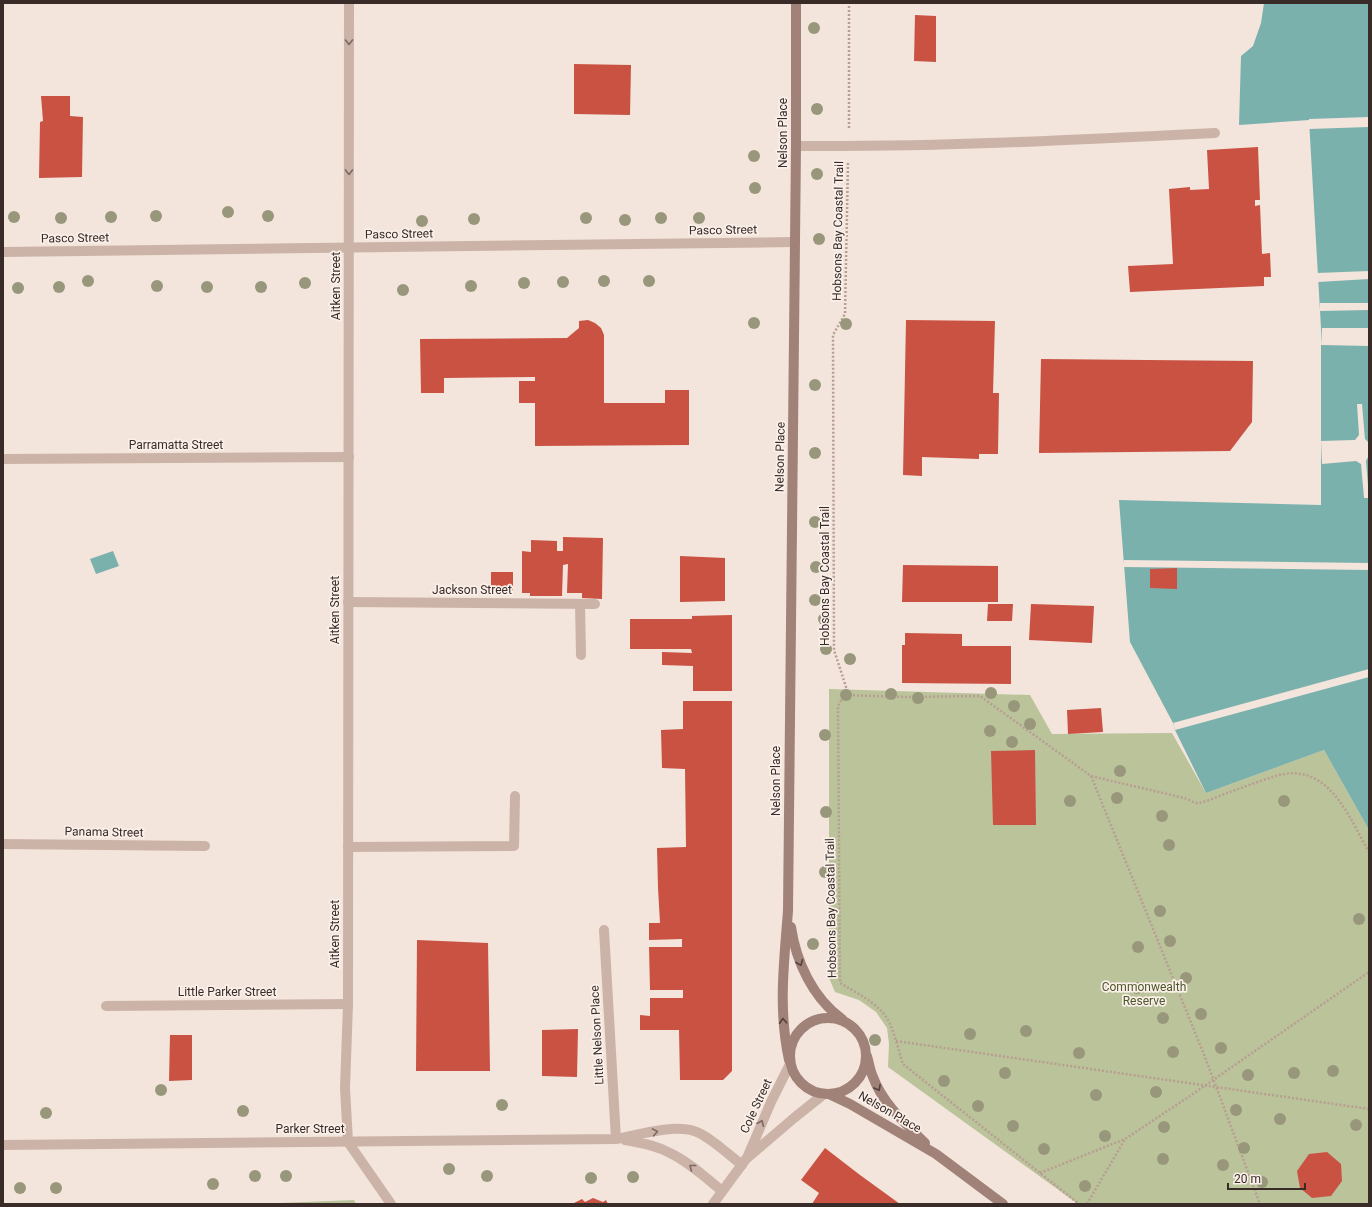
<svg xmlns="http://www.w3.org/2000/svg" width="1372" height="1207" font-family="Roboto,sans-serif">
  <rect width="100%" height="100%" fill="#f3e5dc"/>
  <g fill="#bbc39b">
    <path d="M829 689 1030 695 1052 734 1172 733 1206 793 1324 750 1369 830V1204H1078L888 1067 889 1044 887 1028 876 1012 859 1000 835 992 829 978Z"/>
    <path d="M354 1200 356 1204H254Z"/>
  </g>
  <g fill="#7ab1ac">
    <path d="M1264 3H1369V830L1324 750 1206 793 1175 730 1173 723 1130 642 1119 500 1321 505V328L1309 120 1239 125 1241 56 1253 46 1261 23Z"/>
    <path d="M113 551 119 566 96 574 90 559Z"/>
  </g>
  <g fill="#f3e5dc">
    <path d="M1369 117V127L1309 129V119Z"/>
    <path d="M1369 271V279L1318 282 1317 273Z"/>
    <path d="M1320 303H1369V310L1320 311Z"/>
    <path d="M1322 328H1369V346L1321 345Z"/>
    <path d="M1357 404H1362L1365 439 1369 443V455L1366 461 1369 498H1364L1361 464 1356 461 1322 464 1321 441 1355 440 1359 435Z"/>
    <path d="M1124 560 1369 563V570L1124 567Z"/>
    <path d="M1369 669V677L1175 730 1173 723Z"/>
  </g>
  <g fill="#ca5243">
    <path d="M915 15 936 16V62L914 61Z"/>
    <path d="M574 64 631 65 630 115 574 114Z"/>
    <path d="M41 96H70V116L83 117 82 177 39 178 40 122 43 121Z"/>
    <path d="M1258 147 1260 200H1255V206L1260 205 1262 254 1270 253 1271 277H1264V286L1130 292 1128 266 1173 264 1169 189 1190 187V190L1209 189 1207 150Z"/>
    <path d="M588 320 595 323 601 328 604 335V403H665V390H689V445L535 446V403H519V381H535V377L444 378V393H421L420 339 567 338 579 328V321Z"/>
    <path d="M906 320 995 321 993 393H999L998 454H979V459L922 457V476L903 475Z"/>
    <path d="M1041 359 1253 361 1252 422 1230 451 1039 453Z"/>
    <path d="M563 537 603 538 602 599 582 598V593H567L568 564 563 565 562 596H530V593H522V551L531 552V540L557 541V551H563Z"/>
    <path d="M680 556 725 558V601L680 602Z"/>
    <path d="M903 565 998 566V602H902Z"/>
    <path d="M1177 568V589L1150 588V569Z"/>
    <rect x="491" y="572" width="22" height="18"/>
    <path d="M988 604H1013L1012 621H987Z"/>
    <path d="M1031 604 1094 606 1092 643 1029 640Z"/>
    <path d="M732 615V691H693V666L662 665V652L692 653 691 649H630V619H692V616Z"/>
    <path d="M905 633 962 634V646H1011V684L902 683V645H905Z"/>
    <path d="M683 701H732V1071L723 1080H680L679 1030H640V1015L650 1016V998H683V990H650L649 947H682V939L649 940V923H660L658 888 657 848 686 847 685 769 662 768 661 730 683 729Z"/>
    <path d="M1101 708 1103 732 1068 734 1067 710Z"/>
    <path d="M1035 750 1036 825H993L991 751Z"/>
    <path d="M417 940 488 943 490 1071H416Z"/>
    <path d="M578 1029 577 1077 542 1076V1030Z"/>
    <path d="M170 1035H192V1080L169 1081Z"/>
    <path d="M825 1148 860 1175 900 1204H812L819 1193 801 1180Z"/>
    <path d="M1327 1152 1341 1164 1342 1181 1331 1196 1312 1198 1300 1188 1297 1171 1309 1154Z"/>
    <path d="M593 1198 603 1202 606 1200 608 1204H572L582 1199 585 1202Z"/>
  </g>
  <g fill="none" stroke-linecap="round" stroke-linejoin="round">
    <g stroke="#b89d92" stroke-width="2.5" stroke-dasharray="2 2" stroke-linecap="butt">
      <path d="M849 128V3"/>
      <path d="M848 163 845 314 833 335 834 650 847 690 838 706 840 983C855 992 872 1000 883 1013 893 1023 898 1050 903 1064L1079 1204"/>
      <path d="M845 695 906 697 980 696 1091 776 1184 798C1188 799 1194 803 1198 803 1203 803 1222 795 1227 793 1244 787 1262 780 1279 775 1330 763 1349 818 1369 852"/>
      <path d="M1091 776 1205 1057 1260 1204"/>
      <path d="M896 1041 1369 1109"/>
      <path d="M1040 1173 1125 1139 1190 1096 1369 972"/>
      <path d="M1087 1204 1125 1139"/>
    </g>
    <g stroke="#ccb3a8" stroke-width="10">
      <path d="M796 146C936 147 1076 140 1215 133"/>
      <path d="M580 604 581 655"/>
      <path d="M3 844 205 846"/>
      <path d="M348 847 514 846 515 796"/>
      <path d="M604 930 616 1139"/>
      <path d="M106 1006 348 1004"/>
    </g>
    <g stroke="#ccb3a8" stroke-width="10">
      <path d="M349 3 348 1004 345 1088 348 1142 391 1204"/>
      <path d="M3 252 795 242"/>
      <path d="M3 459 349 457"/>
      <path d="M348 602 595 604"/>
      <path d="M625 1140C640 1143 656 1145 670 1153 689 1162 706 1178 722 1191"/>
      <path d="M3 1145 616 1139C637 1135 674 1124 694 1131 708 1135 729 1155 742 1165"/>
      <path d="M747 1158 771 1102 790 1064"/>
      <path d="M713 1204 746 1159 794 1118 824 1094"/>
    </g>
    <g stroke="#a08279" stroke-width="10">
      <path d="M791 927C796 962 813 998 842 1019"/>
      <circle cx="828" cy="1056" r="38"/>
      <path d="M867 1056C869 1063 870 1071 873 1077 883 1104 905 1123 925 1143"/>
      <path d="M789 1060C778 1009 784 963 788 911L796 146V3"/>
      <path d="M829 1094 850 1104 936 1154 1003 1204"/>
    </g>
  </g>
  <g fill="#98977b">
    <circle cx="814" cy="28" r="6"/>
    <circle cx="817" cy="109" r="6"/>
    <circle cx="754" cy="156" r="6"/>
    <circle cx="817" cy="174" r="6"/>
    <circle cx="755" cy="188" r="6"/>
    <circle cx="228" cy="212" r="6"/>
    <circle cx="156" cy="216" r="6"/>
    <circle cx="268" cy="216" r="6"/>
    <circle cx="14" cy="217" r="6"/>
    <circle cx="111" cy="217" r="6"/>
    <circle cx="61" cy="218" r="6"/>
    <circle cx="586" cy="218" r="6"/>
    <circle cx="661" cy="218" r="6"/>
    <circle cx="699" cy="218" r="6"/>
    <circle cx="474" cy="219" r="6"/>
    <circle cx="625" cy="220" r="6"/>
    <circle cx="422" cy="221" r="6"/>
    <circle cx="819" cy="239" r="6"/>
    <circle cx="88" cy="281" r="6"/>
    <circle cx="604" cy="281" r="6"/>
    <circle cx="649" cy="281" r="6"/>
    <circle cx="563" cy="282" r="6"/>
    <circle cx="305" cy="283" r="6"/>
    <circle cx="524" cy="283" r="6"/>
    <circle cx="157" cy="286" r="6"/>
    <circle cx="471" cy="286" r="6"/>
    <circle cx="59" cy="287" r="6"/>
    <circle cx="207" cy="287" r="6"/>
    <circle cx="261" cy="287" r="6"/>
    <circle cx="18" cy="288" r="6"/>
    <circle cx="403" cy="290" r="6"/>
    <circle cx="754" cy="323" r="6"/>
    <circle cx="846" cy="324" r="6"/>
    <circle cx="815" cy="385" r="6"/>
    <circle cx="815" cy="453" r="6"/>
    <circle cx="815" cy="522" r="6"/>
    <circle cx="816" cy="567" r="6"/>
    <circle cx="815" cy="600" r="6"/>
    <circle cx="824" cy="619" r="6"/>
    <circle cx="826" cy="649" r="6"/>
    <circle cx="850" cy="659" r="6"/>
    <circle cx="991" cy="693" r="6"/>
    <circle cx="891" cy="694" r="6"/>
    <circle cx="846" cy="695" r="6"/>
    <circle cx="918" cy="698" r="6"/>
    <circle cx="1014" cy="706" r="6"/>
    <circle cx="1030" cy="724" r="6"/>
    <circle cx="990" cy="731" r="6"/>
    <circle cx="825" cy="735" r="6"/>
    <circle cx="1012" cy="742" r="6"/>
    <circle cx="1120" cy="771" r="6"/>
    <circle cx="1117" cy="798" r="6"/>
    <circle cx="1070" cy="801" r="6"/>
    <circle cx="1284" cy="801" r="6"/>
    <circle cx="826" cy="812" r="6"/>
    <circle cx="1162" cy="816" r="6"/>
    <circle cx="1169" cy="845" r="6"/>
    <circle cx="825" cy="872" r="6"/>
    <circle cx="1160" cy="911" r="6"/>
    <circle cx="1359" cy="919" r="6"/>
    <circle cx="1170" cy="941" r="6"/>
    <circle cx="813" cy="944" r="6"/>
    <circle cx="1138" cy="947" r="6"/>
    <circle cx="1186" cy="978" r="6"/>
    <circle cx="1137" cy="988" r="6"/>
    <circle cx="1201" cy="1014" r="6"/>
    <circle cx="1163" cy="1018" r="6"/>
    <circle cx="1026" cy="1031" r="6"/>
    <circle cx="970" cy="1034" r="6"/>
    <circle cx="875" cy="1040" r="6"/>
    <circle cx="1221" cy="1048" r="6"/>
    <circle cx="1173" cy="1052" r="6"/>
    <circle cx="1079" cy="1053" r="6"/>
    <circle cx="1333" cy="1071" r="6"/>
    <circle cx="1005" cy="1073" r="6"/>
    <circle cx="1294" cy="1073" r="6"/>
    <circle cx="1248" cy="1075" r="6"/>
    <circle cx="944" cy="1081" r="6"/>
    <circle cx="161" cy="1090" r="6"/>
    <circle cx="1156" cy="1092" r="6"/>
    <circle cx="1096" cy="1095" r="6"/>
    <circle cx="502" cy="1105" r="6"/>
    <circle cx="978" cy="1106" r="6"/>
    <circle cx="1236" cy="1110" r="6"/>
    <circle cx="243" cy="1111" r="6"/>
    <circle cx="46" cy="1113" r="6"/>
    <circle cx="1280" cy="1119" r="6"/>
    <circle cx="1356" cy="1125" r="6"/>
    <circle cx="1013" cy="1126" r="6"/>
    <circle cx="1164" cy="1127" r="6"/>
    <circle cx="1105" cy="1136" r="6"/>
    <circle cx="1244" cy="1148" r="6"/>
    <circle cx="1044" cy="1149" r="6"/>
    <circle cx="1163" cy="1159" r="6"/>
    <circle cx="1223" cy="1165" r="6"/>
    <circle cx="449" cy="1169" r="6"/>
    <circle cx="255" cy="1176" r="6"/>
    <circle cx="286" cy="1176" r="6"/>
    <circle cx="487" cy="1176" r="6"/>
    <circle cx="633" cy="1177" r="6"/>
    <circle cx="591" cy="1178" r="6"/>
    <circle cx="1262" cy="1182" r="6"/>
    <circle cx="213" cy="1184" r="6"/>
    <circle cx="1085" cy="1186" r="6"/>
    <circle cx="20" cy="1188" r="6"/>
    <circle cx="56" cy="1188" r="6"/>
  </g>
  <defs><path id="oneway-chevron" d="M-2-3.5L2.5 0L-2 3.5" fill="none" stroke-width="1.6" stroke-linecap="round" stroke-linejoin="round"/></defs>
  <g stroke="#7b6862">
    <use href="#oneway-chevron" transform="translate(349 42) rotate(90)"/>
    <use href="#oneway-chevron" transform="translate(349 172) rotate(90)"/>
    <use href="#oneway-chevron" transform="translate(761 1123) rotate(-67)"/>
    <use href="#oneway-chevron" transform="translate(655 1132) rotate(-10)"/>
    <use href="#oneway-chevron" transform="translate(692 1167) rotate(-142)"/>
  </g>
  <g stroke="#52413c">
    <use href="#oneway-chevron" transform="translate(800 963) rotate(68)"/>
    <use href="#oneway-chevron" transform="translate(783 1021) rotate(-93)"/>
    <use href="#oneway-chevron" transform="translate(878 1088) rotate(61)"/>
  </g>
  <g text-anchor="middle" stroke-width="3.5" stroke-linejoin="round" paint-order="stroke">
    <g font-size="12" fill="#382b28" stroke="#faf0e9">
      <text transform="translate(783 133) rotate(-90)" y="4">Nelson Place</text>
      <text transform="translate(723 230) rotate(-1)" y="4">Pasco Street</text>
      <text transform="translate(838 231) rotate(-89)" y="4">Hobsons Bay Coastal Trail</text>
      <text transform="translate(399 234) rotate(-1)" y="4">Pasco Street</text>
      <text transform="translate(75 238) rotate(-1)" y="4">Pasco Street</text>
      <text transform="translate(336 286) rotate(-90)" y="4">Aitken Street</text>
      <text x="176" y="449">Parramatta Street</text>
      <text transform="translate(780 457) rotate(-89)" y="4">Nelson Place</text>
      <text transform="translate(825 576) rotate(-90)" y="4">Hobsons Bay Coastal Trail</text>
      <text x="472" y="594">Jackson Street</text>
      <text transform="translate(335 610) rotate(-90)" y="4">Aitken Street</text>
      <text transform="translate(776 781) rotate(-90)" y="4">Nelson Place</text>
      <text transform="translate(104 832) rotate(1)" y="4">Panama Street</text>
      <text transform="translate(831 908) rotate(-91)" y="4">Hobsons Bay Coastal Trail</text>
      <text transform="translate(335 934) rotate(-90)" y="4">Aitken Street</text>
      <text x="227" y="996">Little Parker Street</text>
      <text transform="translate(597 1035) rotate(-93)" y="4">Little Nelson Place</text>
      <text transform="translate(756 1106) rotate(-65)" y="4">Cole Street</text>
      <text transform="translate(890 1112) rotate(30)" y="4">Nelson Place</text>
      <text x="310" y="1133">Parker Street</text>
    </g>
    <g font-size="12" fill="#4d572b" stroke="#faf0e9">
      <text x="1144" y="991">Commonwealth<tspan x="1144" dy="14">Reserve</tspan></text>
    </g>
  </g>
  <rect width="1372" height="1207" fill="none" stroke="#382b28" stroke-width="8"/>
  <path d="M1228 1183v6h77v-6" fill="none" stroke="#382b28" stroke-width="2"/>
  <text x="1234" y="1183" font-size="12" fill="#382b28" stroke="#faf0e9" stroke-width="3" paint-order="stroke">20 m</text>
</svg>
